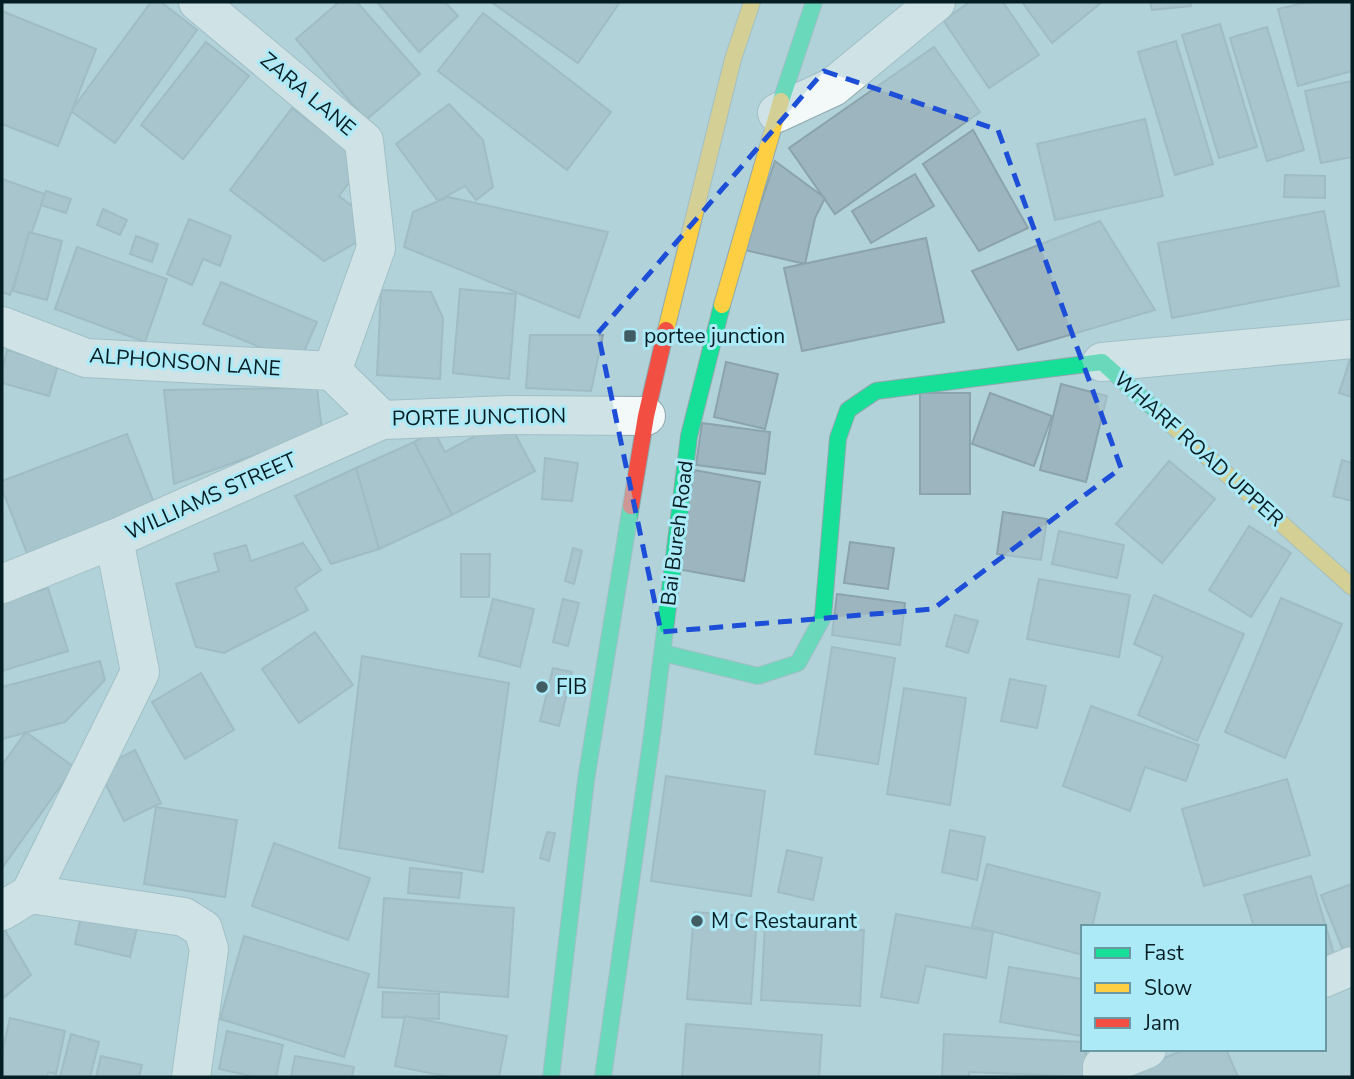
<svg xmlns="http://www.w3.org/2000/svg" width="1354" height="1079" font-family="'Nunito Sans',sans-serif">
  <rect width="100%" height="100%" fill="#b1d2d9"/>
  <g fill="#9db5be" stroke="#8ba3ab" stroke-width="2">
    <path d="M151 2H161L197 30 115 143 71 111Z"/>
    <path d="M339 2H357L420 74 366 120 296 39Z"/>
    <path d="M377 2H445L458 16 419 52Z"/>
    <path d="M491 2H620L578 63Z"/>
    <path d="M970 2H1003L1039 55 989 88 943 20Z"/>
    <path d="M1022 2H1102L1052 43Z"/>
    <path d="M1150 2H1190L1191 6 1152 10Z"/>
    <path d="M1308 2H1352V71L1298 86 1278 9Z"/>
    <path d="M2 11 96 49 58 146 2 124Z"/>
    <path d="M483 13 611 112 567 170 438 71Z"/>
    <path d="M1220 24 1257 147 1219 158 1182 35Z"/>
    <path d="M1267 27 1304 150 1267 161 1230 38Z"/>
    <path d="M1176 41 1213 164 1175 175 1138 52Z"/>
    <path d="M206 42 249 76 183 159 141 125Z"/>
    <path d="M934 47 980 112 835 214 789 148Z"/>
    <path d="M1352 81V157L1321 163 1305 91Z"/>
    <path d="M449 104 483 140 493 187 476 200 465 186 438 201 396 144Z"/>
    <path d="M292 108 364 163 339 196 360 212 364 238 324 261 230 190Z"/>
    <path d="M1145 119 1163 196 1055 220 1037 144Z"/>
    <path d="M973 130 1028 228 979 251 923 164Z"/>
    <path d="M775 161 825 198 815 218 805 264 745 250Z"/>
    <path d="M915 174 934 206 871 243 852 211Z"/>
    <path d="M1285 175 1325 176V198L1284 197Z"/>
    <path d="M2 179 45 194 10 295 2 292Z"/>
    <path d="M46 191 71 199 66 213 41 205Z"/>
    <path d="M448 197 608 232 579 318 404 247 413 212Z"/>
    <path d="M103 209 127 220 120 235 97 225Z"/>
    <path d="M1324 211 1339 286 1172 318 1158 243Z"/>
    <path d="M189 219 231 236 220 266 203 259 192 285 167 274Z"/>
    <path d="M1100 221 1155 310 1018 350 972 271Z"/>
    <path d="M29 232 62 241 47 300 13 291Z"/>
    <path d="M136 236 158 244 152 262 130 254Z"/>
    <path d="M926 238 944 322 802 351 784 268Z"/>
    <path d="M77 247 167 279 145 342 55 309Z"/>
    <path d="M221 282 317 322 299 363 203 324Z"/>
    <path d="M460 289 516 294 509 379 453 373Z"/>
    <path d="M381 290 431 292 443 318 440 379 377 375Z"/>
    <path d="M530 335H603L591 391 526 388Z"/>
    <path d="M7 350 58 365 49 396 2 383V371Z"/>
    <path d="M1351 356 1352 357V397L1339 393Z"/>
    <path d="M726 362 778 374 765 429 714 417Z"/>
    <path d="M1061 384 1107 396 1086 482 1040 470Z"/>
    <path d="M317 388 322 431 174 484 164 390Z"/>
    <rect x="920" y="393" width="50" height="101"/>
    <path d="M990 393 1052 416 1034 466 972 444Z"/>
    <path d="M507 419 535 471 452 515 414 442 434 431 445 452Z"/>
    <path d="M702 423 770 432 765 474 696 465Z"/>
    <path d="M127 434 156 508 28 556 2 489V481Z"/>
    <path d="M414 442 452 515 379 549 356 468Z"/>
    <path d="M545 458 578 463 572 501 542 499Z"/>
    <path d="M1342 460 1352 463V501L1333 496Z"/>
    <path d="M1169 461 1215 499 1162 563 1116 524Z"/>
    <path d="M356 468 379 549 331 564 295 496Z"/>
    <path d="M694 470 760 482 744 581 677 569Z"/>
    <path d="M1003 512 1047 519 1041 560 997 554Z"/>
    <path d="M1249 526 1291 553 1251 617 1209 590Z"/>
    <path d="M1059 531 1124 545 1117 578 1052 564Z"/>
    <path d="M850 542 894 548 888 589 844 583Z"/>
    <path d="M303 543 321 570 295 588 308 610 224 653 196 647 176 584 219 571 214 554 246 545 251 561Z"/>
    <path d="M573 548 582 551 574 584 565 581Z"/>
    <path d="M461 554H490L489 597H461Z"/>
    <path d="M1039 579 1130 595 1119 657 1027 639Z"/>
    <path d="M48 588 68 651 2 671V602Z"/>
    <path d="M837 594 905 603 900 645 832 635Z"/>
    <path d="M1154 595 1244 634 1197 741 1138 715 1163 657 1134 644Z"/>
    <path d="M1281 598 1342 624 1285 758 1225 732Z"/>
    <path d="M493 599 534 609 520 667 479 656Z"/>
    <path d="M563 599 579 603 568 646 553 642Z"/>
    <path d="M955 615 978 621 968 653 946 646Z"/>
    <path d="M315 632 353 685 299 723 262 669Z"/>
    <path d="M832 647 895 658 878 764 815 754Z"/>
    <path d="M362 656 509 683 483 872 339 848Z"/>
    <path d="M100 661 105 680 65 722 2 739V687Z"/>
    <path d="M553 668 572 672 559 726 540 721Z"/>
    <path d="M201 673 234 730 185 759 152 702Z"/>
    <path d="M1010 679 1046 686 1037 728 1001 721Z"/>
    <path d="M904 688 966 698 950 805 887 794Z"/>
    <path d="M1091 706 1199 745 1186 781 1145 767 1130 811 1063 786Z"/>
    <path d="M26 732 74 767 2 868V765Z"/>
    <path d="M135 750 161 803 124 821 98 769Z"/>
    <path d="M666 776 765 791 751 896 651 881Z"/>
    <path d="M1287 779 1310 855 1204 886 1182 809Z"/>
    <path d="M156 807 237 820 225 897 144 884Z"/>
    <path d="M950 830 985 837 977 880 942 872Z"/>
    <path d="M547 832 555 833 549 861 540 858Z"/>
    <path d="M274 843 370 878 348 940 252 906Z"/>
    <path d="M787 850 822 858 813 900 778 892Z"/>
    <path d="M987 864 1100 893 1092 927H1083V955L972 926Z"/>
    <path d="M410 868 462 873 459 898 408 893Z"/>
    <path d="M1311 876 1336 961 1324 965V927H1254L1244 895Z"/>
    <path d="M1352 884V950L1344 953 1321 895Z"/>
    <path d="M384 898 514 908 508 997 378 987Z"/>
    <path d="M83 907 139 920 130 957 75 944Z"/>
    <path d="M694 912 757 917 751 1004 687 999Z"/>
    <path d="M896 914 993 932 986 978 926 966 918 1003 881 997Z"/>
    <path d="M765 924 864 930 860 1006 761 1000Z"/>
    <path d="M2 925 31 975 2 999Z"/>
    <path d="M244 936 369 974 344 1057 220 1019Z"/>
    <path d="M1009 967 1083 979 1082 1036 1000 1022Z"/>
    <path d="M383 992 439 994V1019L382 1017Z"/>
    <path d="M405 1016 507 1036 499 1077H449L395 1066Z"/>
    <path d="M10 1018 65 1031 56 1074 48 1072 47 1077H2V1052Z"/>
    <path d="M686 1024 822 1035 819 1077H682Z"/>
    <path d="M227 1031 283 1045 276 1077H256L219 1069Z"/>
    <path d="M71 1034 99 1042 90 1077H60Z"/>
    <path d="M944 1034 1083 1042V1049H1086L1085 1077 969 1072V1077H942Z"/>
    <path d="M1187 1049H1226L1238 1077H1115Z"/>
    <path d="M101 1056 142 1065 139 1077H96Z"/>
    <path d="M295 1056 354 1067 352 1077H291Z"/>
  </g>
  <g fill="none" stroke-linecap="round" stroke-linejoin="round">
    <defs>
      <g id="street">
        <path d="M198 2 364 141 376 248 332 371"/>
        <path d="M777 113 833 87 936 2"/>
        <path d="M2 326 86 358 332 371"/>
        <path d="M1102 362 1352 339"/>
        <path d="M332 371 382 420 509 415 646 416"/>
        <path d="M2 584 114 539"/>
        <path d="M30 894 184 917 203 929 209 949 191 1077"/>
        <path d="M2 911 30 894 140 672 114 539 382 420"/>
        <path d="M1324 978 1352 966"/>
        <path d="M1102 1077V1067L1147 1049"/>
      </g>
      <g id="fast">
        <path d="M781 101 814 2"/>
        <path d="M663 653 758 676 798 663 823 617 838 438 848 410 876 391 1102 362 1161 415"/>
        <path d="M551 1077 586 780 631 506"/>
        <path d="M603 1077 652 735 689 436 722 305"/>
      </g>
      <g id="slow">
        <path d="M722 305 781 101"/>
        <path d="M666 330 733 59 752 2"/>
        <path d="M1161 415 1352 587"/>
      </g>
      <path id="jam" d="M631 506 646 416 666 330"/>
    </defs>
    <use href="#street" stroke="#8ea8ae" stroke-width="40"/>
    <use href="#fast" stroke="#8ea8ae" stroke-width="18"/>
    <use href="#slow" stroke="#8ea8ae" stroke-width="18"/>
    <use href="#jam" stroke="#8ea8ae" stroke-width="18"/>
    <use href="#street" stroke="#f3f8f9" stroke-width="38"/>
    <use href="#fast" stroke="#16e098" stroke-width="16"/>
    <use href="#slow" stroke="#ffcf43" stroke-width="16"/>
    <use href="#jam" stroke="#f24e42" stroke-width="16"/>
  </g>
  <path d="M0 0H1354V1079H0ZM824 71 998 130 1121 468 933 609 661 632 598 333Z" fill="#b1d2d9" fill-opacity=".55" fill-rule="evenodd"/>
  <path fill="none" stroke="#1d4ed8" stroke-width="5" stroke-dasharray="14 9" stroke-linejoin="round" d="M824 71 998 130 1121 468 933 609 661 632 598 333Z"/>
  <g fill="#415d63" stroke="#adeaf8" stroke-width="2.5">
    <rect x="623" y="329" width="14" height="14" rx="3.5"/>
    <circle cx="542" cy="687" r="7"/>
    <circle cx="697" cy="921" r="7"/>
  </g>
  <g text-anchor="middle" stroke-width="6" stroke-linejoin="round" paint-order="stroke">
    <g font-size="21" fill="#051e23" stroke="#adeaf8">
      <text transform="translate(308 94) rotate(40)" y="7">ZARA LANE</text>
      <text transform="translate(185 362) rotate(4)" y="7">ALPHONSON LANE</text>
      <text transform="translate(479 417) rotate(-1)" y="7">PORTE JUNCTION</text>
      <text transform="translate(1199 449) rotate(42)" y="7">WHARF ROAD UPPER</text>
      <text transform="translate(211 496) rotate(-24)" y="7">WILLIAMS STREET</text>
      <text transform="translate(677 533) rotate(-83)" y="7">Bai Bureh Road</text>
    </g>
    <g font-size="21" fill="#051e23" stroke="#adeaf8" text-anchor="start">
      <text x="644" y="343">portee junction</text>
      <text x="556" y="694">FIB</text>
      <text x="711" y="928">M C Restaurant</text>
    </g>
  </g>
  <rect width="1354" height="1079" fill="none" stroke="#051e23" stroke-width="7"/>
  <rect x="1081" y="925" width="245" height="126" fill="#adeaf8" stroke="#6a98a3" stroke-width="2"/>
  <rect x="1095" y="948" width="35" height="10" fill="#16e098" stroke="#6a98a3" stroke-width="2"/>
  <text x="1144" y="960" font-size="21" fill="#051e23">Fast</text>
  <rect x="1095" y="983" width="35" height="10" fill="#ffcf43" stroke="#6a98a3" stroke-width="2"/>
  <text x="1144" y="995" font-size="21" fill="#051e23">Slow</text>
  <rect x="1095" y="1018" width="35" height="10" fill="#f24e42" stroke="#6a98a3" stroke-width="2"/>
  <text x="1144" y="1030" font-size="21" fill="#051e23">Jam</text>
</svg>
